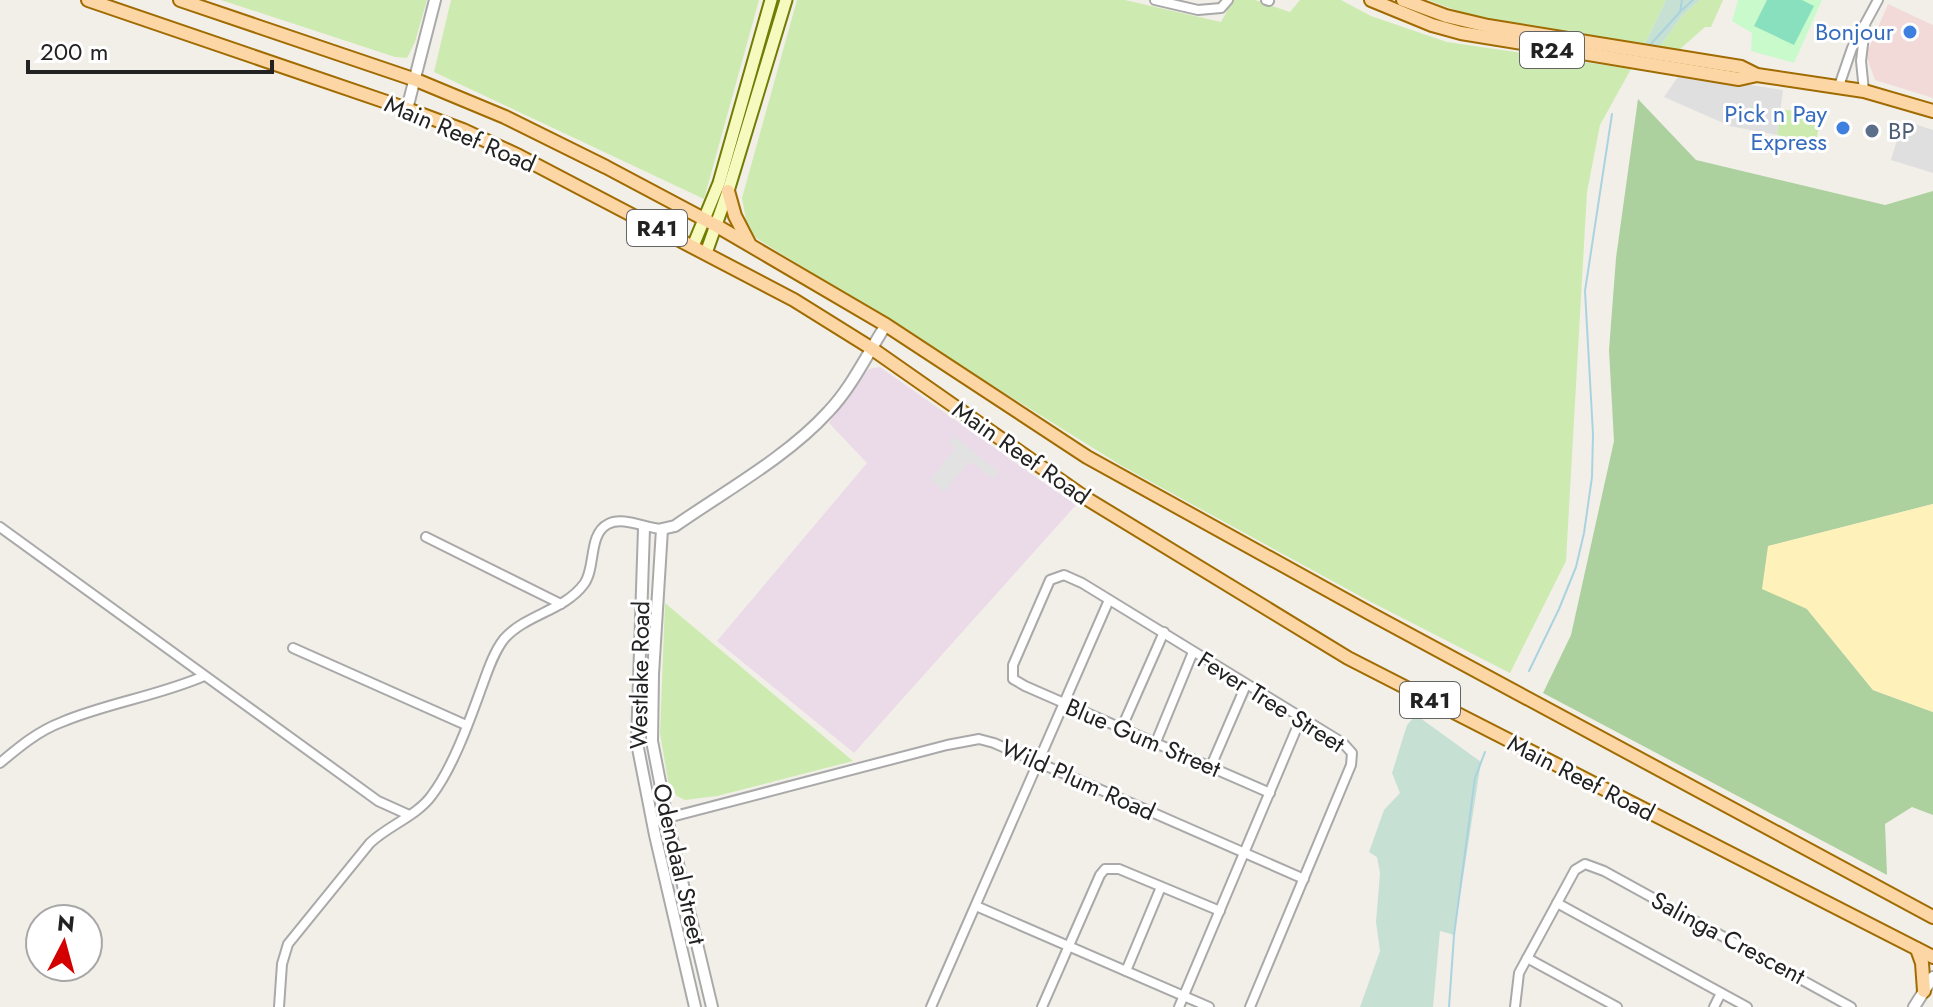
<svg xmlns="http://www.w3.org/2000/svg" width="1933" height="1007" font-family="Jost,sans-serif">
  <rect width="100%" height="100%" fill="#f2efe9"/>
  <g fill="#e0dfdf">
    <path d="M1680 74 1783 90 1777 135 1730 126 1664 97Z"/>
    <path d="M1903 120 1933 130V173L1891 160Z"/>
  </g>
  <path fill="#f2dad9" d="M1888 4 1933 25V98L1875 80 1866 55Z"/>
  <path fill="#ebdbe8" d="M880 367 1076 505 854 753 717 641 867 463 829 423 854 385 869 369Z"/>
  <g fill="#cdebb0">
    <path d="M221 0H427L415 42 407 58 395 57Z"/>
    <path d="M451 0H759L704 199 434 72Z"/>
    <path d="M797 0H1125L1221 22 1233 0H1255L1290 12 1300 0H1341L1371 16 1447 42 1631 69 1600 125 1587 192 1566 561 1510 673 1369 601 1122 466 756 238 747 226 742 198Z"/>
    <path d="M1428 0H1666L1645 44 1482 20Z"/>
    <path d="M1700 0H1723L1711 27H1705L1679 50 1660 46 1682 16Z"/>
    <path d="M1781 110 1822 111 1816 142 1777 135Z"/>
    <path d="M665 603 853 761 717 796 685 800 677 796 669 787 660 733Z"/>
  </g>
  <path fill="#add19e" d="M1638 99 1696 160 1885 205 1933 191V504L1769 546 1807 609 1873 690 1933 712V815L1912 807 1885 824 1887 875 1543 693 1571 635 1614 441 1609 350 1616 258Z"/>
  <g fill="#c6e0d4">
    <path d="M1666 0H1700L1682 16 1660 46 1645 44Z"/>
    <path d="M1416 715 1481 762 1454 935 1440 931 1433 1007H1360L1380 951 1376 922 1380 873 1377 857 1369 852 1384 810 1400 793 1392 773 1407 725Z"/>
  </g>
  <path fill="#fff1ba" d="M1933 504V712L1873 690 1807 609 1762 589 1768 546Z"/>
  <path fill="#c8facc" d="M1738 0H1822L1794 63 1751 51 1752 33 1732 21Z"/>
  <path fill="#88e0be" d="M1767 0H1802L1814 6 1794 45 1754 26Z"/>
  <path fill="#e2e2e2" d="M954 436 999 472 993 479 970 461 944 492 930 480 955 448 949 443Z"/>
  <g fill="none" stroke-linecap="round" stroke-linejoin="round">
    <g stroke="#aad3df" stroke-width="2">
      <path d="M1682 10 1693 0"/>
      <path d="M1650 45 1680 12 1682 0"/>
      <path d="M1529 671 1559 609 1576 567 1584 533 1592 477 1593 434 1585 291 1612 114"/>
      <path d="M1449 1007 1454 935 1475 778 1485 752"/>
    </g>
    <defs>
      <g id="minor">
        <path d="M1155 0 1198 10 1221 8 1228 0"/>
        <path d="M1266 0 1269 1"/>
        <path d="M1839 86 1852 48 1878 0"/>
        <path d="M1864 91 1861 61 1865 28"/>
        <path d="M0 527 378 801 409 815"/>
        <path d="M426 537 561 604"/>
        <path d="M293 648 466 725"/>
        <path d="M1122 727 1164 632"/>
        <path d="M1156 742 1193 652"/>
        <path d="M0 763C19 747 38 731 62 722 107 703 158 696 204 676"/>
        <path d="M1211 766 1246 685"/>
        <path d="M652 822 947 745 979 739 994 743 1304 879"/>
        <path d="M1557 903 1747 1007"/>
        <path d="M976 906 1209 1007"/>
        <path d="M1527 958 1617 1007"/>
        <path d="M1126 971 1161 887"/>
        <path d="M279 1007 282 964 288 944 370 843C389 825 417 816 432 795 453 767 469 722 481 689 487 673 493 653 504 639 526 614 564 611 584 584 596 568 588 534 608 524 623 516 645 528 662 529"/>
        <path d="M931 1007 1109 600"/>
        <path d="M1042 1007 1100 875 1105 869H1119L1220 911"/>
        <path d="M1179 1007 1301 718"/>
        <path d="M1250 1007 1351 765 1352 753 1343 743 1082 583 1064 575 1050 580 1013 665V679L1025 686 1270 793"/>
        <path d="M1515 1007 1519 973 1575 870 1585 864 1604 871 1851 1007"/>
        <path d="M1714 1007 1721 993"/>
      </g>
      <g id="tertiary">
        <path d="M407 109 435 0"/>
        <path d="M644 528 637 743 655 835 695 1007"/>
        <path d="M712 1007 667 818 652 741 653 674 662 529 675 526C725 491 787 457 828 412 852 387 867 354 886 325"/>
        <path d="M1914 1007 1933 977"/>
      </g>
      <g id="secondary">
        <path d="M693 246 719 183 771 0"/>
        <path d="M706 253 728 191 786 0"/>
      </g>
      <g id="primary">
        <path d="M88 0 407 109 463 130 519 156 794 300 871 348 1084 497 1348 658 1933 957"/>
        <path d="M180 0 416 80 505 117 606 167 717 226 886 325 1087 457 1371 614 1933 917"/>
        <path d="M1371 0 1432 25 1461 33 1739 79 1757 75"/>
        <path d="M1403 0 1446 16 1488 26 1741 67 1757 75 1864 91 1933 111"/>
        <path d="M728 191 735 216 749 243"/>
        <path d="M1917 949 1922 963 1924 991"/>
      </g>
    </defs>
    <use href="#minor" stroke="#a9a9a9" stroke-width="12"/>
    <use href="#tertiary" stroke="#a9a9a9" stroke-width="14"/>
    <use href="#secondary" stroke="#707d05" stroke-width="15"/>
    <use href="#primary" stroke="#a06b00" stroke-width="16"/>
    <use href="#minor" stroke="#fff" stroke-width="8"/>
    <use href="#tertiary" stroke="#fff" stroke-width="10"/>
    <use href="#secondary" stroke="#f7fabf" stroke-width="11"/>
    <use href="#primary" stroke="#fcd6a4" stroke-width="12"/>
  </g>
  <g fill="#3f7fe0" stroke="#fff" stroke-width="3">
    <circle cx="1910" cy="32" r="8"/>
    <circle cx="1843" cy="128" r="8"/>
  </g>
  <circle fill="#5c6f8a" stroke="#fff" stroke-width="3" cx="1872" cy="131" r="8"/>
  <g text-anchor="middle" stroke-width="6" stroke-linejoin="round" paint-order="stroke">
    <g fill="#fff" stroke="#646464" stroke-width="2">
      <rect x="1520" y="32" width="64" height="36" rx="6"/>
      <rect x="627" y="210" width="60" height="36" rx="6"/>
      <rect x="1400" y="682" width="60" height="36" rx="6"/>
    </g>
    <g font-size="22" font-weight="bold" fill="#222">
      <text x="1552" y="58">R24</text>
      <text x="657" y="236">R41</text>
      <text x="1430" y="708">R41</text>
    </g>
    <g font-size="24" fill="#366cbe" stroke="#fff" text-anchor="end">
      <text x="1894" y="40">Bonjour</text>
      <text x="1827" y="122">Pick n Pay<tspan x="1827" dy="28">Express</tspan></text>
    </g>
    <g font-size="24" fill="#4e5e75" stroke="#fff" text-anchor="start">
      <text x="1888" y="139">BP</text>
    </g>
    <g font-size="24" fill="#222" stroke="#fff">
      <text transform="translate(460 134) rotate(23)" y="8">Main Reef Road</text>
      <text transform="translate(1021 453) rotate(35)" y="8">Main Reef Road</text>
      <text transform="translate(640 675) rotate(-89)" y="8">Westlake Road</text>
      <text transform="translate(1271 702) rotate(32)" y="8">Fever Tree Street</text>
      <text transform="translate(1143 738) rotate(23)" y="8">Blue Gum Street</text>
      <text transform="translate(1581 778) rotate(27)" y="8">Main Reef Road</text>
      <text transform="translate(1078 780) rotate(24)" y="8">Wild Plum Road</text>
      <text transform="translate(679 864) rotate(77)" y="8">Odendaal Street</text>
      <text transform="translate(1728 938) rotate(28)" y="8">Salinga Crescent</text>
    </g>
  </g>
  <g transform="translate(64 943) rotate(6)"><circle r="38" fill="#ffffff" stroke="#a7a7a7" stroke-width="2"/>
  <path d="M0-6L14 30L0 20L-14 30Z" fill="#d40000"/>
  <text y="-12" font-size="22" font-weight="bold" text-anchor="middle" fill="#222222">N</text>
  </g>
  <path d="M28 60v12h244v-12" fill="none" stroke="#222222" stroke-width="4"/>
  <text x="40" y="60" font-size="24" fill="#222222" stroke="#ffffff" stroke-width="6" paint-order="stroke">200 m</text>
</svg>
